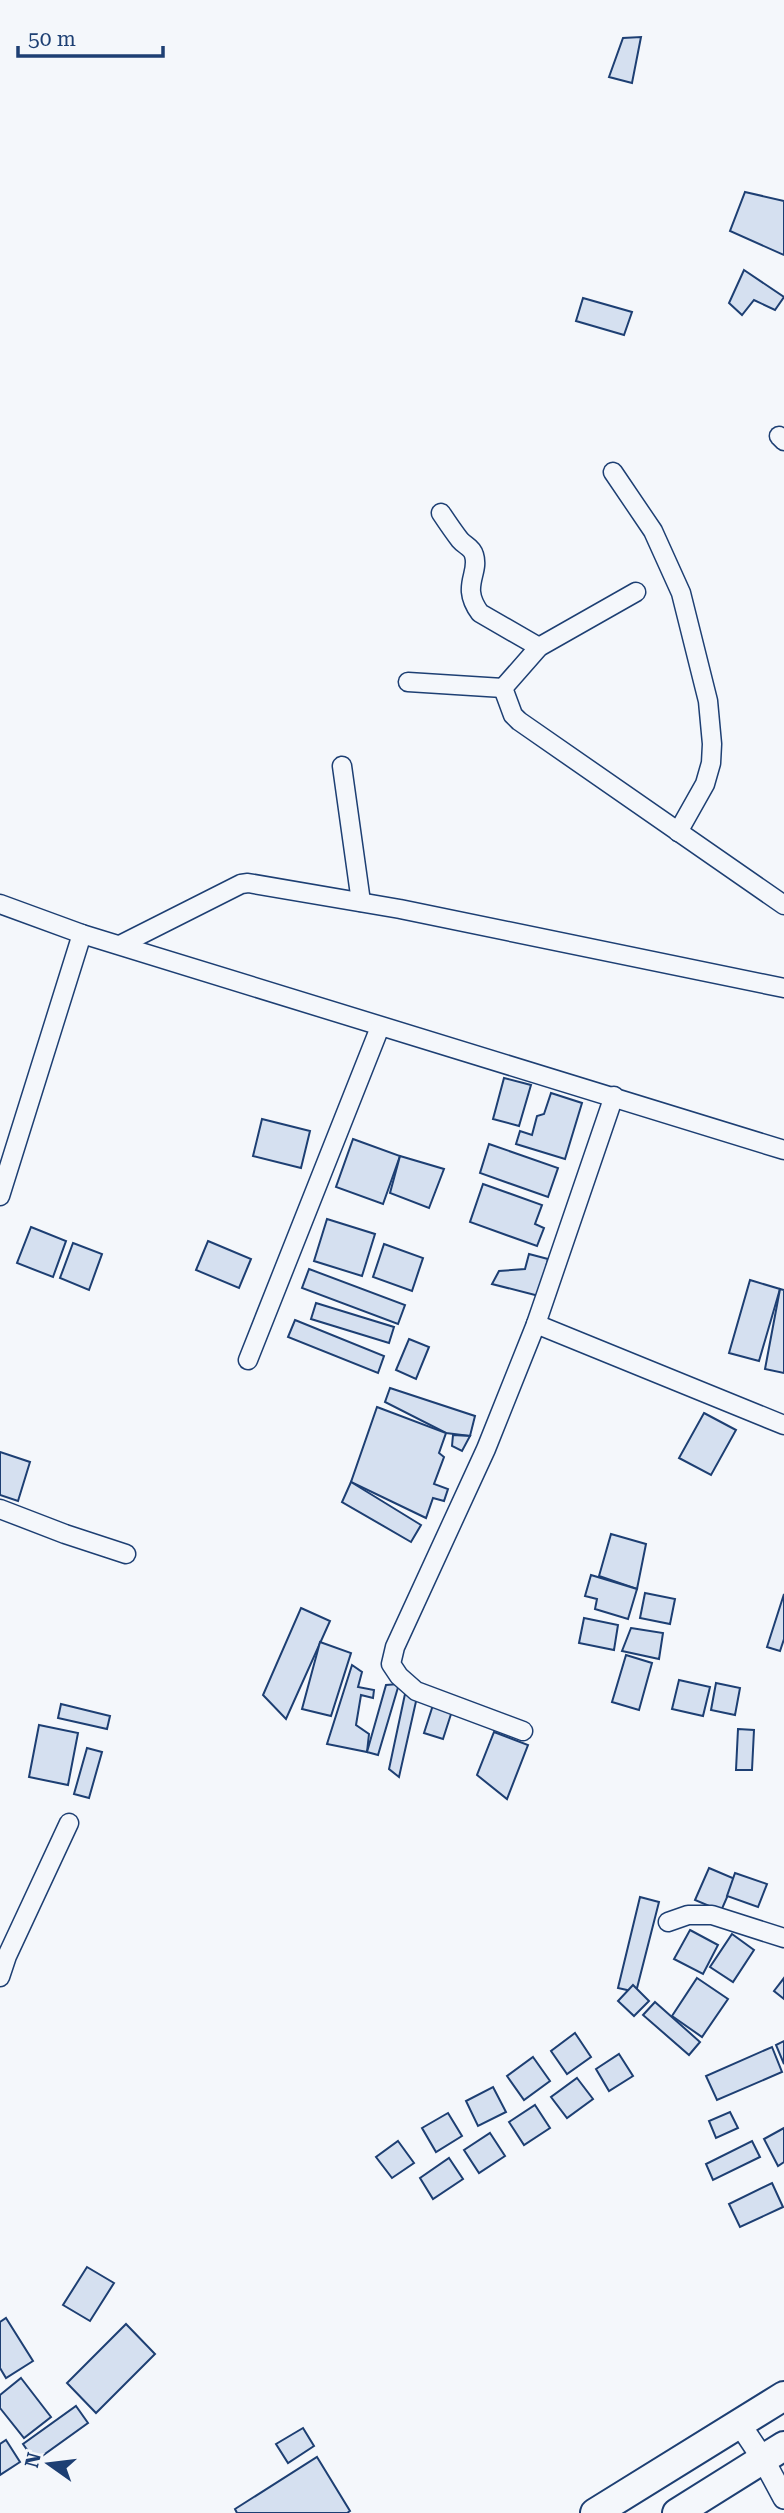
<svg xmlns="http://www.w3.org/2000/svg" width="784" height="2513" font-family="'Roboto Serif',serif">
  <rect width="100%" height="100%" fill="#f4f7fb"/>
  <g fill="#d5e0f0" stroke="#1d3f73" stroke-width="2">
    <path d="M641 37 632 83 609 77 623 38Z"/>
    <path d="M745 192 784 201V255L730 231Z"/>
    <path d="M744 270 784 297 775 310 754 300 742 315 729 303Z"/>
    <path d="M583 298 632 312 624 335 576 321Z"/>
    <path d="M504 1078 531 1085 519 1126 493 1119Z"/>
    <path d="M551 1093 582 1103 565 1159 516 1144 520 1131 532 1135 537 1116 544 1114Z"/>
    <path d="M262 1119 310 1131 301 1168 253 1156Z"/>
    <path d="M353 1139 400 1156 383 1204 336 1187Z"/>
    <path d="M489 1144 558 1168 548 1197 480 1173Z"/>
    <path d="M400 1156 444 1169 429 1208 390 1193Z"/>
    <path d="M483 1184 542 1205 535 1224 544 1228 537 1246 470 1222Z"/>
    <path d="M327 1219 375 1234 362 1276 314 1261Z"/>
    <path d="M31 1227 66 1241 53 1277 17 1263Z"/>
    <path d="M208 1241 251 1259 239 1288 196 1270Z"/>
    <path d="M73 1243 102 1254 89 1290 60 1278Z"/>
    <path d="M384 1244 423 1258 412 1291 373 1277Z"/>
    <path d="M529 1254 548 1259 539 1296 492 1284 499 1271 525 1269Z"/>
    <path d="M309 1269 405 1305 398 1324 302 1288Z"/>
    <path d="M750 1280 780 1289 759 1361 729 1353Z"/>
    <path d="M780 1289 784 1290V1373L765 1369Z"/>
    <path d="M316 1303 394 1327 389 1343 311 1319Z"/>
    <path d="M295 1320 384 1356 378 1373 288 1337Z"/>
    <path d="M409 1339 429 1347 416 1379 396 1370Z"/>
    <path d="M390 1388 475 1416 470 1436 446 1433 385 1402Z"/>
    <path d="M377 1407 446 1433 439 1453 444 1457 434 1484 448 1489 444 1501 433 1498 426 1518 351 1482Z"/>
    <path d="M704 1413 736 1430 711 1475 679 1458Z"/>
    <path d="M453 1435 470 1436 462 1451 452 1446Z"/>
    <path d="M0 1452 30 1462 18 1501 0 1495Z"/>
    <path d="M351 1482 421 1525 411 1542 342 1502Z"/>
    <path d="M611 1534 646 1544 637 1589 599 1576Z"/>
    <path d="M591 1575 637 1589 628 1619 595 1609 597 1599 585 1596Z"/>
    <path d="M645 1593 675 1599 670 1624 640 1618Z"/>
    <path d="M784 1594V1639L780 1651 767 1647Z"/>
    <path d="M301 1608 330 1621 286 1719 263 1695Z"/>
    <path d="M584 1618 618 1625 614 1650 579 1643Z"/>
    <path d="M631 1628 663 1633 659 1659 622 1651Z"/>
    <path d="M320 1642 351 1653 331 1716 302 1709Z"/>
    <path d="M626 1655 652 1663 639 1710 612 1702Z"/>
    <path d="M352 1665 362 1672 358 1687 374 1690 373 1698 361 1695 356 1725 369 1734 367 1752 327 1744Z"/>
    <path d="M679 1680 710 1687 703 1716 672 1709Z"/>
    <path d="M716 1683 740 1688 735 1715 711 1710Z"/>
    <path d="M399 1684 378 1755 367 1752 386 1685Z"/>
    <path d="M405 1694 417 1697 399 1777 389 1769Z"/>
    <path d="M61 1704 110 1716 107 1729 58 1718Z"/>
    <path d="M433 1705 452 1711 443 1739 424 1733Z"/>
    <path d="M39 1725 78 1733 68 1785 29 1777Z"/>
    <path d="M738 1729 754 1730 752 1770H736Z"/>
    <path d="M494 1732 528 1745 507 1799 477 1775Z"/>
    <path d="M87 1748 102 1752 89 1798 74 1794Z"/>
    <path d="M709 1868 735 1879 721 1911 695 1900Z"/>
    <path d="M735 1873 767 1884 758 1907 727 1896Z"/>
    <path d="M640 1897 659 1902 636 1992 618 1988Z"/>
    <path d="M690 1930 718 1945 703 1974 674 1959Z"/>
    <path d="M732 1934 754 1950 733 1982 710 1967Z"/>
    <path d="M697 1978 728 1999 702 2037 672 2016Z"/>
    <path d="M784 1978V1999L774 1991Z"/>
    <path d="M633 1985 649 2001 634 2016 618 2001Z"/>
    <path d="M655 2002 700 2042 689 2055 643 2015Z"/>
    <path d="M575 2033 591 2057 567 2074 551 2051Z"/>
    <path d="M784 2041V2064L776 2045Z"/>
    <path d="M772 2047 782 2072 717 2100 706 2076Z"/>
    <path d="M619 2054 633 2076 609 2091 596 2069Z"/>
    <path d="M533 2057 550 2081 524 2100 507 2076Z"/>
    <path d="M577 2078 593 2099 567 2118 551 2097Z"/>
    <path d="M493 2087 506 2112 478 2126 466 2101Z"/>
    <path d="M535 2105 550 2128 524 2145 509 2122Z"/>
    <path d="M730 2112 738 2128 716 2138 709 2121Z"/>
    <path d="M448 2113 462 2136 436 2152 422 2128Z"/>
    <path d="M784 2128V2162L778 2166 764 2139Z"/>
    <path d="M490 2133 505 2156 479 2173 464 2150Z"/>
    <path d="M398 2141 414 2163 392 2178 376 2157Z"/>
    <path d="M752 2141 760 2157 713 2180 706 2164Z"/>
    <path d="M449 2158 463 2179 433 2199 420 2178Z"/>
    <path d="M772 2183 783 2207 740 2227 729 2204Z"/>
    <path d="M87 2267 114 2283 90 2321 63 2305Z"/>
    <path d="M6 2318 33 2361 6 2378 0 2368V2322Z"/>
    <path d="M126 2324 155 2354 96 2413 67 2383Z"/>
    <path d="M21 2378 51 2417 24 2438 0 2408V2395Z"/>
    <path d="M76 2406 88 2423 35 2461 23 2444Z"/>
    <path d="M303 2428 314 2446 288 2463 276 2444Z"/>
    <path d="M6 2440 20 2462 0 2475V2444Z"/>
    <path d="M317 2457 350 2511 347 2513H237L235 2509Z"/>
  </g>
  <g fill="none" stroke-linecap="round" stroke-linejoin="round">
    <defs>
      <g id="minor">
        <path d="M779 436 784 441"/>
        <path d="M613 472 653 531 681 593 708 701 712 744 711 763 705 784 678 832"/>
        <path d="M441 513C447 522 453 531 460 540 465 546 472 547 474 555 480 574 460 586 480 613L539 647"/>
        <path d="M408 682 503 688"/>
        <path d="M503 688 513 715 519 721 784 905"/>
        <path d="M503 688 539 647 636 592"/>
        <path d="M342 766 361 902"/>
        <path d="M0 904 82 934 784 1150"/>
        <path d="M122 944 241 884 248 883 400 909 784 988"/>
        <path d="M0 1196 82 934"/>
        <path d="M536 1324 784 1425"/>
        <path d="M248 1360 380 1027"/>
        <path d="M0 1509 65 1534 126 1554"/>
        <path d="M523 1731 416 1691 399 1676 391 1664 395 1647 486 1449 536 1324 614 1096"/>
        <path d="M668 1922 688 1915H712L784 1938"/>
        <path d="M0 1977 7 1956 69 1823"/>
      </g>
      <path id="tertiary" d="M739 2423 763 2459 784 2498"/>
      <g id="primary">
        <path d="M595 2513 784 2396"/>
        <path d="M677 2513 784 2446"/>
      </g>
    </defs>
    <use href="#minor" stroke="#1d3f73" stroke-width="21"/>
    <use href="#tertiary" stroke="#1d3f73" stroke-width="24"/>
    <use href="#primary" stroke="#1d3f73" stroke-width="32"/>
    <use href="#minor" stroke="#f4f7fb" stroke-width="18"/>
    <use href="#tertiary" stroke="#f4f7fb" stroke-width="21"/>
    <use href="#primary" stroke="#f4f7fb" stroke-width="28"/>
  </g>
  <g transform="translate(49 2464) rotate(284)" stroke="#f4f7fb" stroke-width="5" paint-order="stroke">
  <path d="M0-5L12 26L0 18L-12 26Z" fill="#1d3f73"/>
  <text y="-10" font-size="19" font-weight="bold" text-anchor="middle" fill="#1d3f73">N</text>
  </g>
  <path d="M18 46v10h145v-10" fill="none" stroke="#1d3f73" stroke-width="3.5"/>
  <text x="28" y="46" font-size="21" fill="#1d3f73" stroke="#f4f7fb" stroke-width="5" paint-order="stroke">50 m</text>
</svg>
